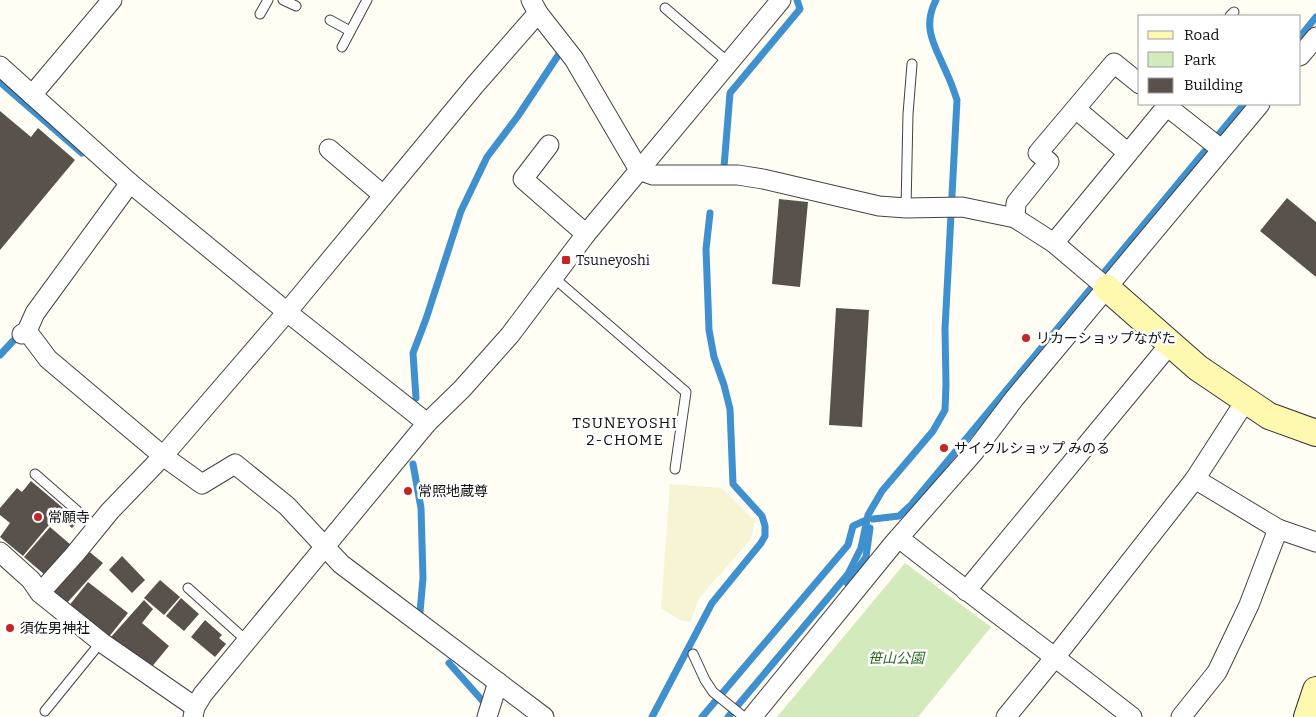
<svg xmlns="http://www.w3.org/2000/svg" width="1316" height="717" font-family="Bitter,'Noto Sans JP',serif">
  <rect width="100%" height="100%" fill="#fffdf4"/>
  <path fill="#f6f4d3" d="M670 484 722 488 755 521 751 539 699 598 690 622 680 620 661 608Z"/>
  <path fill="#d2eabc" d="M905 563 991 627 918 717H777Z"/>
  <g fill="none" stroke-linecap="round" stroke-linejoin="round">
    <g stroke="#3f90ce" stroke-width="7">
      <path d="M1300 37 1316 17"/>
      <path d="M0 82 82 153"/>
      <path d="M724 167 730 93 800 9 797 0"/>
      <path d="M0 355 13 341"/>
      <path d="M416 398 413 353 426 319 461 211 487 157 518 116 561 51 560 48"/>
      <path d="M413 464 421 508 423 578 420 612"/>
      <path d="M873 519 899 516 911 505 1244 104"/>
      <path d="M847 583 866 557 870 528"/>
      <path d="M449 663 488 707"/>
      <path d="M652 717 712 603 761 543 765 536V526L762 516 733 484 730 409 724 385 714 357 709 330 706 249 710 213"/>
      <path d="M702 717 848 545 853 526 864 521"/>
      <path d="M728 717 848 574 861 548 868 515 882 491 933 431 945 410 946 385 945 329 957 100C954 91 951 82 947 74 936 47 921 29 936 0"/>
    </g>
  </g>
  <g fill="#59524c">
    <path d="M0 111 31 137 38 128 75 160 0 250Z"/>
    <path d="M1287 198 1316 222V277L1260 231Z"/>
    <path d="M779 199 808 202 800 287 772 284Z"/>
    <path d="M836 308 869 310 862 427 829 425Z"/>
    <path d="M31 481 63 508 23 556 0 537 10 523 0 515V508L17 488 22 492Z"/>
    <path d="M69 517 77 523 72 528 65 522Z"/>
    <path d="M50 527 71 545 45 575 24 557Z"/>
    <path d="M86 549 103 563 66 604 50 590Z"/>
    <path d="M122 556 145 580 132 593 109 570Z"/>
    <path d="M160 580 180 597 164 615 144 598Z"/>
    <path d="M88 582 128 613 108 638 68 607Z"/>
    <path d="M181 598 199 614 184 631 166 616Z"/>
    <path d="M144 600 153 609 142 623 169 646 150 669 111 637Z"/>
    <path d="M205 620 222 635 219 638 226 644 215 657 191 637Z"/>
  </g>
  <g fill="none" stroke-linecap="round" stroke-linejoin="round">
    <defs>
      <g id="lane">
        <path d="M283 0 296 6"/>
        <path d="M665 8 729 63"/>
        <path d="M260 14 268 0"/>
        <path d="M1230 16 1234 12"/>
        <path d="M330 20 350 31"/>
        <path d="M342 47 367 0"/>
        <path d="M906 208 908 114 912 64"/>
        <path d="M553 277 686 392 675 469"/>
        <path d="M35 474 97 528"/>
        <path d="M188 588 247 641"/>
        <path d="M693 654 705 680 713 692 744 717"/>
        <path d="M45 711 101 642"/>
      </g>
      <g id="street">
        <path d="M531 0 538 13 574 59 639 170 653 175H738L763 179 879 206 906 208 962 207 1015 218 1054 243 1107 288"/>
        <path d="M1300 56 1316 37"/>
        <path d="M0 66 130 183 287 312 427 423"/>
        <path d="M32 95 112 0"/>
        <path d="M1164 104 1221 149"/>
        <path d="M1076 109 1128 153"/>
        <path d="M549 145 523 179 586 234"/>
        <path d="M329 149 383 195"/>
        <path d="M1015 218 1016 203 1049 162 1038 153 1114 63 1140 84"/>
        <path d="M1054 243 1167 106"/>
        <path d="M27 331 48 359 163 456 202 484 235 464 287 506 341 564 544 717"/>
        <path d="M22 334 27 331 35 313 130 183"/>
        <path d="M1195 479 1278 529 1316 542"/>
        <path d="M899 538C976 599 1055 656 1132 717"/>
        <path d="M0 552 31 580 40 593 101 642 195 707"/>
        <path d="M966 591 1170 344"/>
        <path d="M40 593 75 554 110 511 163 456 287 312 475 85 538 13"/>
        <path d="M193 717 195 707 203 694 427 423 462 389 510 335 586 234 781 0"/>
        <path d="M487 717 498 682"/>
        <path d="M752 717 894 543 974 452 1014 399 1260 104"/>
        <path d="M1006 717 1056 656 1195 479 1246 400"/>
        <path d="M1181 717 1217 672 1249 605 1278 529"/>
      </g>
      <g id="secondary">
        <path d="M1107 288 1198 368 1269 416 1316 433"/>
        <path d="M1307 717 1316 690"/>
      </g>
    </defs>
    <use href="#lane" stroke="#434343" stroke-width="11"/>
    <use href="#street" stroke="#434343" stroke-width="21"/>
    <use href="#secondary" stroke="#323232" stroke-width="28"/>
    <use href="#lane" stroke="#fff" stroke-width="9"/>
    <use href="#street" stroke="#fff" stroke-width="19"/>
    <use href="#secondary" stroke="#fff9af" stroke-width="26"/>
  </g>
  <g fill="#c22728" stroke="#fff" stroke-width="2">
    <rect x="561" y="255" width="10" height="10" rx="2.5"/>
    <circle cx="1026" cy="338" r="5"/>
    <circle cx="944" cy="448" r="5"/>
    <circle cx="408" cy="491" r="5"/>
    <circle cx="38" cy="517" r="5"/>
    <circle cx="10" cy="628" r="5"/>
  </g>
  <g text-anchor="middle" stroke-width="5" stroke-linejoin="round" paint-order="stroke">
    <g font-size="14" fill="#101010" stroke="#fff" text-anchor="start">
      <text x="576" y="265">Tsuneyoshi</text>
      <text x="1036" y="343">リカーショップながた</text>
      <text x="954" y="453">サイクルショップ みのる</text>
      <text x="418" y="496">常照地蔵尊</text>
      <text x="48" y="522">常願寺</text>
      <text x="20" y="633">須佐男神社</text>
    </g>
    <g font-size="14" font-style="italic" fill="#2c691f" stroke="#fff">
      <text x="896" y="663">笹山公園</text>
    </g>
    <g font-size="15" letter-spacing="1" fill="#101010" stroke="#fff">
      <text x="625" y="428">TSUNEYOSHI<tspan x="625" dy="17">2-CHOME</tspan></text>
    </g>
  </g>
  <rect x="1138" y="15" width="162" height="90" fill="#ffffff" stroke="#9f9f9f"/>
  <rect x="1148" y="31" width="25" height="8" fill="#fff9af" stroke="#9f9f9f"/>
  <text x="1184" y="40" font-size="15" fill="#101010">Road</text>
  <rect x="1148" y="52" width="25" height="15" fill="#d2eabc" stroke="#9f9f9f"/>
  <text x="1184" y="65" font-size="15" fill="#101010">Park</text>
  <rect x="1148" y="78" width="25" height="15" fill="#59524c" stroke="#9f9f9f"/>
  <text x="1184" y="90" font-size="15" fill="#101010">Building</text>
</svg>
